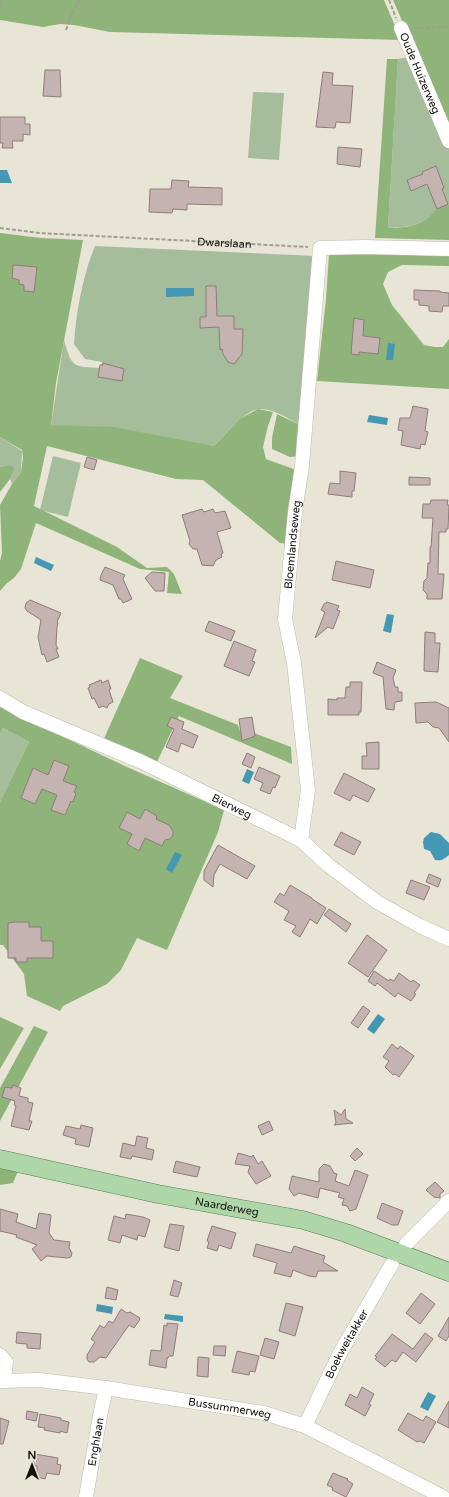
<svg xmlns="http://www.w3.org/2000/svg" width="449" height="1497" font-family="'Varela Round',sans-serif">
  <rect width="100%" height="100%" fill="#e9e5d6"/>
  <g fill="#a5bd9a">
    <path d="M408 57 449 147V205C438 203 433 215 425 220 415 227 400 227 388 228L398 59Z"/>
    <path d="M253 92 284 93 279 160 248 158Z"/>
    <path d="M95 246 316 256 302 426C290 420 274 408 259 409 246 410 224 436 214 446L51 425 64 340C72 367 72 367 101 368L102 362 85 359 74 344C76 312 83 275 95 246Z"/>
    <path d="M0 437 22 451 21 472 12 484 10 479 13 468 10 465 0 467Z"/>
    <path d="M53 456 81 463 68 517 40 510Z"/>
    <path d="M3 728 29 742 0 802V734Z"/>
  </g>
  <g fill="#8eb47a">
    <path d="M0 0H384L401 40 110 32 74 25 60 24 43 27 0 20Z"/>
    <path d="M393 0H449V128Z"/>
    <path d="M387 59H398L388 228C399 228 415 227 425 220 433 215 438 203 449 205V240L375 238Z"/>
    <path d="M0 233 41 238 83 240 56 383 51 425 113 427 214 446 240 419 258 409 273 412 268 426 263 447 266 459 299 471 290 544 280 543 203 480 176 479 47 446 34 506 117 547 147 568 167 567 174 574 182 594 167 593 169 572 140 569 36 523 21 569 14 578 6 584 0 591V561L2 553 0 505 12 484 21 472 23 458 22 450 0 437Z"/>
    <path d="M449 251V266L402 265 388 272 383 284 392 305 424 345 435 347H443L449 339V389L317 381 326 299 329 254Z"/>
    <path d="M277 414 302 426 300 456 290 457 272 449V438Z"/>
    <path d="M10 465 14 468 10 479 0 492V467Z"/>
    <path d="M140 658 183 676 170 698 238 725 240 731 246 730 291 747 292 764 179 716 155 766 102 743Z"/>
    <path d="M0 707 127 767 224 810 218 832 167 950 137 938 121 970 107 984 63 1006 60 1011 27 996 24 974 3 945H0V802L29 742 3 728 0 734Z"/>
    <path d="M0 1017 24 1028 0 1069Z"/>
    <path d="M34 1026 48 1032 0 1121V1088Z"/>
    <path d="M0 1168 18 1171 13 1183 0 1185Z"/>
  </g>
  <g fill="#4498b4">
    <path d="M0 170H7L12 183H0Z"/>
    <path d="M166 288H194V296L166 297Z"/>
    <path d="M388 343 395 344 393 360H386Z"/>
    <path d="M369 415 388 418 387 425 367 422Z"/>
    <path d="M36 557 54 565 51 571 34 563Z"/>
    <path d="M387 614 394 615 391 633 383 631Z"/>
    <path d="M247 769 254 772 249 784 242 781Z"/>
    <path d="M431 832 440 834 449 843V855C444 859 442 861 435 860L430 851 424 849 423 842 424 838Z"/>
    <path d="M175 852 182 855 172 873 166 869Z"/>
    <path d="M378 1014 385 1019 374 1034 367 1029Z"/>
    <path d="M97 1304 113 1307 112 1314 96 1311Z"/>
    <path d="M165 1314 183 1316V1322L164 1319Z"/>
    <path d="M428 1392 436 1396 428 1411 420 1407Z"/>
  </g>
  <g fill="#c4b3b1" stroke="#8d7d7b">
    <path d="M45 70H60L61 97 43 96Z"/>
    <path d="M323 72 333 73 332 85 353 86 350 123 336 122 335 128 316 127Z"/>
    <path d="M0 117H25V124H30V135L23 134V141H12L13 148H2L3 143H0Z"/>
    <path d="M338 147 362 149 360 167 337 164Z"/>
    <path d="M436 166 444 188 442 189 448 204 437 209 427 184 411 191 407 180 423 174 422 172Z"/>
    <path d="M172 180 189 181 188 187 222 188V205L187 204V210L173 209 172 213 149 212 150 189H171Z"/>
    <path d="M13 265 37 267 34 292 24 291V285L19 284V280L12 278Z"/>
    <path d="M206 286H216L217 316H234V329H243L242 354 234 364 228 362 223 354 222 349 220 350 219 327 200 328V317H206Z"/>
    <path d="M414 290 440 291V292L449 293V306H443L442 312 429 311V306L419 305V300H414Z"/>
    <path d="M354 318 364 320 363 336 380 338 378 354 359 352V355L351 354Z"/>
    <path d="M103 363 124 369 122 381 98 377 100 365H103Z"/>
    <path d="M413 406 428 409 425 431 428 432 425 445 421 444 420 449 401 445 403 431 398 430 400 418H410Z"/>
    <path d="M87 457 97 460 94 470 84 467Z"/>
    <path d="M340 471 356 473 354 491H352V497L328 494 330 483 340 484Z"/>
    <path d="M409 477 430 478V485H409Z"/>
    <path d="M431 500H448L447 505H449L448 529H446V532H439L438 574H444L442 599H427V594L423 590 424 581 427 578 428 563H430V547H431L433 518H422L423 504H430Z"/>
    <path d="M202 509 204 512 213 509 215 513 225 511 231 528 217 532 223 553 221 554 222 557 216 560 213 566 202 565 197 549H193L189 544 190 541 182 515Z"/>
    <path d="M336 561 374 570 370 588 332 580Z"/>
    <path d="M105 567 125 575 123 579 132 599 123 603 121 599H119L113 585 100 580 101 575Z"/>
    <path d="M152 572 165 573 164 591H155L145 578Z"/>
    <path d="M30 600 61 613 57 622 58 623 57 627 56 645 58 649H56L59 657 47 662 44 654 42 655 38 637 41 620 27 611 25 608 26 603Z"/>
    <path d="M327 602 339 606 337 610 340 611 333 629 328 627 315 638 325 612 321 610 324 604Z"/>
    <path d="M209 621 235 631 231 641 205 631Z"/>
    <path d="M425 632 435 633V643H440L438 672 424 671Z"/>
    <path d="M234 641 256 650 252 661 255 662 249 676 224 666Z"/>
    <path d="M377 662 396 670 393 678 395 687H398V692H402V701L395 702 394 710 386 709 383 677 373 673Z"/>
    <path d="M101 680 102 683 108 680 111 689 109 690 113 702 109 704 107 708 103 706 99 708 94 698 92 699 88 688 90 687 89 685Z"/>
    <path d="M350 682H362L361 712H359V715H328V699L337 700V698H345L346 687H350Z"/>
    <path d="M436 702 449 708V742L439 728 433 727 428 722 416 723 415 703Z"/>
    <path d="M171 717 184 722 182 729 198 736 193 748 181 743 178 752 166 747 174 729 167 726Z"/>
    <path d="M252 717 255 736 242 741 239 719Z"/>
    <path d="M379 742V769H362V756H367L366 743Z"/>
    <path d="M247 753 255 757 251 768 242 764Z"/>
    <path d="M54 760 69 766 63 781 77 786 74 792 76 793 73 802 71 801 65 815 51 810 57 795 42 789 35 804 21 798 33 768 48 775Z"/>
    <path d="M259 767 280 776 275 788 273 787 270 794 260 790 263 783 254 779Z"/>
    <path d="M344 773 375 789 368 802 353 795 350 801 334 793Z"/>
    <path d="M145 809 157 816 156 819 169 825 173 831V835L170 839 165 840 162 846 145 838 139 851 127 844 132 834 119 828 127 812 140 819Z"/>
    <path d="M341 832 361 842 354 855 334 845Z"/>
    <path d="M218 845 255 866 247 879 220 864 214 875 213 887 204 880V871Z"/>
    <path d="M429 874 441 879 438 887 426 882Z"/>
    <path d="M411 880 430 887 424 900 406 893Z"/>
    <path d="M290 885 312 898V899L326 908 317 924 310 919 300 937 292 932 296 926 284 920 289 911 274 902 280 893 284 896Z"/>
    <path d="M329 909 351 924 346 932 324 915Z"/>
    <path d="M15 922H29V927H41V941H53V958H27V962H16V958H8V923Z"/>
    <path d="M367 935 387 950 368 977 348 963Z"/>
    <path d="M374 971 389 981 390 979 394 981 399 973 411 982 413 980 420 985 414 993 416 994 411 1001 398 993 395 997 377 983 375 986 368 981Z"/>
    <path d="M363 1006 370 1011 358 1028 351 1023Z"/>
    <path d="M392 1044 398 1049 400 1046 414 1056 399 1077 395 1074 393 1075 385 1067 389 1061 383 1057Z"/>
    <path d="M13 1085 21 1088 19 1096 28 1098V1102L33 1103 29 1121H32L29 1130 11 1126 16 1106 14 1105 15 1101 2 1097 5 1087 12 1088Z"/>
    <path d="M345 1109 346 1119 353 1123 334 1125 336 1123 334 1110 341 1115Z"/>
    <path d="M269 1121 273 1130 262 1135 258 1126Z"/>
    <path d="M81 1125 93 1128 89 1147 75 1144 76 1139 63 1135 66 1126 80 1129Z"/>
    <path d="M137 1136 148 1138 146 1148 154 1150 152 1160 132 1156 131 1159 120 1157 123 1143 135 1146Z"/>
    <path d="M357 1148 363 1154 355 1161 350 1156Z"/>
    <path d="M238 1153 252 1157 253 1155 258 1164 262 1161 271 1176 256 1184 248 1172 250 1166 235 1164Z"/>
    <path d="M176 1161 200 1167 197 1177 173 1172Z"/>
    <path d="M324 1164 330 1166 334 1173 337 1174 335 1181 349 1186 355 1170 368 1175 356 1209 350 1211 347 1206 342 1205 344 1199 338 1197 340 1193 320 1188 318 1198 299 1193 294 1196 289 1189 292 1176 319 1182V1169Z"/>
    <path d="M435 1182 444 1191 440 1194V1198L434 1197 426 1190Z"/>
    <path d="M382 1203 403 1211 398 1225H392L377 1218Z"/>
    <path d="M0 1209 18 1214 16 1222 36 1229 39 1213 51 1215 49 1233 54 1240 70 1242 69 1248 72 1253 71 1257 67 1258 47 1256 41 1261 32 1249 37 1245 16 1237 17 1235 0 1231Z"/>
    <path d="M126 1214 143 1217 150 1220 145 1237 138 1235 137 1240 122 1235 120 1243 108 1240 114 1216 125 1219Z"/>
    <path d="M170 1224 184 1226 179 1251 164 1247Z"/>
    <path d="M212 1226 236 1233 231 1249 219 1245 217 1251 207 1248 209 1242 207 1241Z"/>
    <path d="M256 1244 291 1253 294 1246 325 1256 323 1262 338 1271H318L316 1277 309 1276 293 1270 291 1277 274 1273 277 1263 253 1256Z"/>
    <path d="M174 1280 182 1283 178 1297 170 1295Z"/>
    <path d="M107 1287 118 1290 116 1300 105 1298Z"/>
    <path d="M421 1293 435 1304 420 1324 406 1313Z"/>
    <path d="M286 1303 303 1307 295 1336 279 1331Z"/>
    <path d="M121 1309 127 1313 130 1312 140 1318 139 1321 134 1328 129 1325 106 1358 100 1357 94 1362H89L87 1359V1355L95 1342 91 1339 100 1325 104 1328 109 1321 113 1323Z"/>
    <path d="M449 1317V1336L446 1341 438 1336Z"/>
    <path d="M167 1323 178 1324 173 1356H169L168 1358H167L166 1368 149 1365 151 1350 161 1351 164 1325 167 1326Z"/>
    <path d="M17 1332 41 1334 40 1349 27 1348V1344L16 1343Z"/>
    <path d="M425 1333 433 1339 416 1362 403 1352 396 1362 392 1360 385 1367 375 1359 377 1357 375 1356 392 1334 413 1349Z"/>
    <path d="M265 1338 279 1342 274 1359 260 1355Z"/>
    <path d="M214 1346H226L225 1356 213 1355Z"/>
    <path d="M237 1351 259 1356 255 1372 250 1371 249 1375 232 1372Z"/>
    <path d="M198 1357 209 1358 208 1377 197 1376Z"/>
    <path d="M362 1387 374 1394 369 1404 371 1405 365 1416 345 1405 350 1394 357 1398Z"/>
    <path d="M449 1401V1428L437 1422Z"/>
    <path d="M27 1411 38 1413 36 1421 26 1419Z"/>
    <path d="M408 1413 423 1421 426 1416 436 1422 424 1443 420 1441 417 1442 398 1430Z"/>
    <path d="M40 1414 61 1418V1420L69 1422 67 1433 60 1431V1433L44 1430 45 1428 38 1427Z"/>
    <path d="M0 1418 9 1421 3 1444H0Z"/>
    <path d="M35 1454 58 1458 57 1464 61 1465 59 1475 47 1473 45 1479 37 1477V1466L32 1465Z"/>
    <path d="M333 1473 348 1479 347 1480 353 1484 346 1497 332 1490 333 1488 327 1485Z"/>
  </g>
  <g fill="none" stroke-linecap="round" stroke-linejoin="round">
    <defs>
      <g id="minor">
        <path id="s2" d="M401 28 449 141"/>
        <path id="s3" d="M0 698 23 712 142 762 301 840 328 865 377 902 420 926 449 939"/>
        <path id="s4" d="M301 840 308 790 294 663 285 619 295 512 302 466 320 248 365 247 449 249"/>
        <path d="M406 1244 449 1201"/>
        <path d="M0 1355 6 1362 4 1381"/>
        <path id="s5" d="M0 1381 39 1380 106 1388 264 1413 305 1426 443 1497"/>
        <path id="s6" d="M305 1426 340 1353 392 1264"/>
        <path id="s7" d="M86 1497 100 1416 106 1388"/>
      </g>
      <g id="major">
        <path id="s8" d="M0 1159 158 1194 303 1220 346 1233 449 1272"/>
      </g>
    </defs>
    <use href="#minor" stroke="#bfbaac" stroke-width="15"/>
    <use href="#major" stroke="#557f4d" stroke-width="19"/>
    <g stroke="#a09d91" stroke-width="2" stroke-dasharray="4 2" stroke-linecap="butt">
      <path d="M389 0 396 18"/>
      <path d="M0 9 2 0"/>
      <path d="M414 28 449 27"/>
      <path d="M66 30 72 13 80 0"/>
      <path id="s1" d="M0 228 39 233 308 247"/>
    </g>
    <use href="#minor" stroke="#fff" stroke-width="14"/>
    <use href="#major" stroke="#aed6a9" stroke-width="18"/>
  </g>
  <g text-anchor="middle" stroke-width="3" stroke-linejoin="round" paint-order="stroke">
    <g font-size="11" fill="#13120d" stroke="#e9e5d6">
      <text dy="4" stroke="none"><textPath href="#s2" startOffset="49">Oude Huizerweg</textPath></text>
      <text dy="4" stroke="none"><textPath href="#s1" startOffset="225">Dwarslaan</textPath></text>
      <text dy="4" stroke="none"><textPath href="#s4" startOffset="298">Bloemlandseweg</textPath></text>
      <text dy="4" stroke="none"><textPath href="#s3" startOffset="256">Bierweg</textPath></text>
      <text dy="4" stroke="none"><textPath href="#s8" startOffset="232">Naarderweg</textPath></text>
      <text dy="4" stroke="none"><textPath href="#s6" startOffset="92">Boekweitakker</textPath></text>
      <text dy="4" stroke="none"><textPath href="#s5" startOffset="232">Bussummerweg</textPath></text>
      <text dy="4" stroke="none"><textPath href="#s7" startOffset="56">Enghlaan</textPath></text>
    </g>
  </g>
  <g transform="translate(32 1465)" stroke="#e9e5d6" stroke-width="3" paint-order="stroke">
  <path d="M0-3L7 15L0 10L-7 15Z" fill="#13120d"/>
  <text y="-6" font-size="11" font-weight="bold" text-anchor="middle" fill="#13120d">N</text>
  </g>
</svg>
